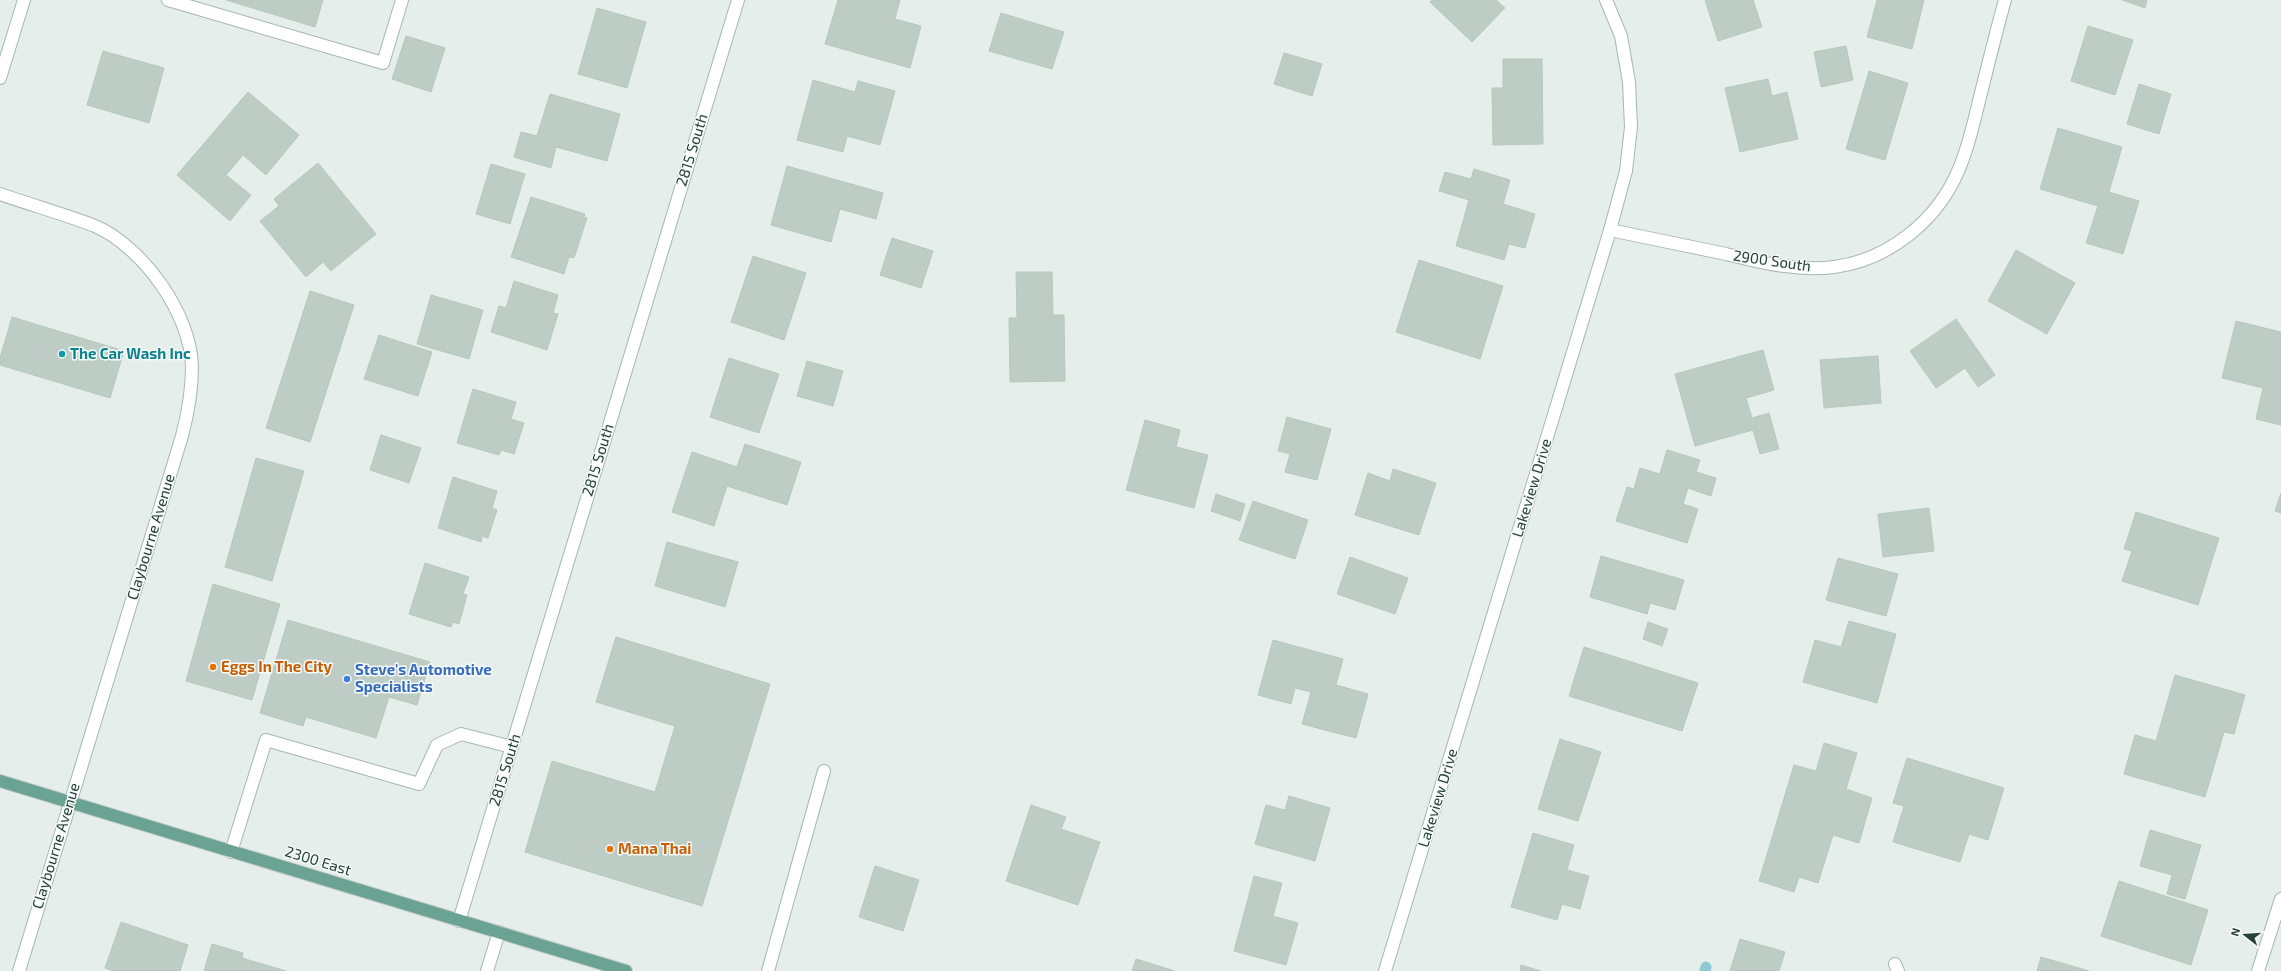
<svg xmlns="http://www.w3.org/2000/svg" width="2281" height="971" font-family="'Exo 2',sans-serif">
  <rect width="100%" height="100%" fill="#e5eeea"/>
  <g fill="none" stroke-linecap="round" stroke-linejoin="round">
    <path stroke="#8ec9d2" stroke-width="11" d="M1705 971 1706 967"/>
  </g>
  <g fill="#bdccc5" stroke="#b7c8c0">
    <path d="M226 0H323L315 27Z"/>
    <path d="M838 0H900L895 19 921 26 910 68 825 44Z"/>
    <path d="M1432 0H1496L1505 8 1472 42 1430 2Z"/>
    <path d="M1705 0H1753L1762 27 1718 41Z"/>
    <path d="M1877 0H1924L1912 49 1867 37Z"/>
    <path d="M2122 0H2147L2145 8Z"/>
    <path d="M597 8 646 22 627 88 578 74Z"/>
    <path d="M1001 13 1064 32 1052 69 989 51Z"/>
    <path d="M2088 26 2133 40 2115 95 2071 81Z"/>
    <path d="M406 36 445 48 431 92 392 79Z"/>
    <path d="M1846 46 1853 80 1821 87 1814 52Z"/>
    <path d="M103 51 164 68 149 123 87 105Z"/>
    <path d="M1284 53 1322 64 1312 96 1274 84Z"/>
    <path d="M1503 59H1542L1543 144 1493 145 1492 88H1503Z"/>
    <path d="M1869 71 1908 83 1885 160 1846 149Z"/>
    <path d="M1768 79 1772 96 1787 92 1798 139 1740 152 1725 88Z"/>
    <path d="M813 80 855 92 858 81 895 91 880 145 847 136 843 152 797 140Z"/>
    <path d="M2139 84 2171 94 2159 134 2127 124Z"/>
    <path d="M248 92 299 135 266 175 243 155 226 175 251 195 230 221 177 175Z"/>
    <path d="M550 94 620 114 607 161 556 147 551 168 514 157 521 132 537 136Z"/>
    <path d="M2058 128 2122 147 2109 192 2139 201 2123 254 2086 243 2098 206 2040 189Z"/>
    <path d="M318 163 376 234 331 271 323 262 306 277 260 221 279 206 274 199Z"/>
    <path d="M491 164 525 174 510 224 476 214Z"/>
    <path d="M787 166 883 193 876 219 840 209 831 242 771 225Z"/>
    <path d="M1474 169 1510 180 1503 204 1535 214 1525 248 1509 244 1504 260 1456 246 1469 200 1439 191 1445 172 1471 179Z"/>
    <path d="M531 197 585 214 584 217 587 218 574 258 569 257 564 274 511 257Z"/>
    <path d="M892 238 933 251 921 288 880 275Z"/>
    <path d="M2016 250 2075 283 2047 334 1988 301Z"/>
    <path d="M753 256 806 273 784 340 731 322Z"/>
    <path d="M1419 260 1503 286 1480 359 1396 332Z"/>
    <path d="M1016 272H1052L1053 315H1064L1065 381 1010 382 1009 318H1017Z"/>
    <path d="M514 281 558 295 553 313 558 314 547 350 491 332 499 306 506 308Z"/>
    <path d="M310 291 354 305 310 442 266 428Z"/>
    <path d="M431 295 483 310 469 359 417 344Z"/>
    <path d="M12 317 124 351 110 398 0 365V358Z"/>
    <path d="M1956 319 1995 375 1978 387 1965 368 1936 388 1910 351Z"/>
    <path d="M2236 321 2281 332V425L2256 419 2263 388 2222 378Z"/>
    <path d="M379 335 432 352 418 396 364 379Z"/>
    <path d="M1763 350 1774 390 1746 398 1752 418 1769 413 1779 449 1760 454 1753 430 1695 446 1675 374Z"/>
    <path d="M1878 356 1881 403 1824 408 1820 360Z"/>
    <path d="M729 358 779 374 759 433 710 417Z"/>
    <path d="M807 361 843 371 833 406 797 396Z"/>
    <path d="M473 389 516 402 511 419 524 423 514 454 501 450 499 455 457 443Z"/>
    <path d="M1287 417 1331 429 1317 480 1285 472 1290 454 1278 451Z"/>
    <path d="M1145 420 1180 430 1176 447 1208 455 1194 508 1126 490Z"/>
    <path d="M381 435 421 448 409 483 370 470Z"/>
    <path d="M745 444 801 462 787 505 727 486 714 526 672 512 692 452 737 467Z"/>
    <path d="M1667 450 1700 460 1696 472 1716 478 1711 496 1688 488 1683 504 1698 509 1687 543 1616 521 1627 487 1634 489 1640 468 1660 474Z"/>
    <path d="M256 458 304 471 272 581 225 567Z"/>
    <path d="M1393 469 1436 483 1419 535 1355 515 1368 473 1390 481Z"/>
    <path d="M453 477 497 491 492 508 497 510 488 538 482 536 481 542 438 528Z"/>
    <path d="M2281 493V513L2275 511Z"/>
    <path d="M1216 494 1245 504 1240 521 1211 511Z"/>
    <path d="M1253 501 1308 520 1295 559 1239 540Z"/>
    <path d="M1929 508 1934 551 1883 557 1878 514Z"/>
    <path d="M2136 512 2219 538 2198 605 2122 581 2132 551 2124 549Z"/>
    <path d="M667 542 738 562 725 607 655 586Z"/>
    <path d="M1601 556 1684 580 1675 610 1650 603 1647 614 1590 597Z"/>
    <path d="M1350 557 1408 578 1395 614 1337 594Z"/>
    <path d="M1838 558 1898 574 1886 616 1826 600Z"/>
    <path d="M425 563 469 577 463 594 467 595 459 624 453 622 451 627 409 614Z"/>
    <path d="M213 584 280 604 252 700 186 681Z"/>
    <path d="M288 620 430 662 417 705 389 697 376 738 306 717 303 726 260 713Z"/>
    <path d="M1849 621 1896 634 1877 703 1803 682 1815 640 1841 647Z"/>
    <path d="M1648 622 1668 629 1662 646 1643 639Z"/>
    <path d="M616 637 770 684 702 906 525 852 552 761 655 792 675 726 596 702Z"/>
    <path d="M1273 640 1343 659 1336 685 1368 694 1356 738 1302 724 1311 692 1295 688 1291 704 1258 695Z"/>
    <path d="M1584 647 1698 683 1682 731 1569 696Z"/>
    <path d="M2175 675 2245 695 2234 734 2224 732 2205 797 2124 774 2135 735 2156 741Z"/>
    <path d="M1560 739 1601 752 1578 821 1538 809Z"/>
    <path d="M1824 743 1857 753 1846 789 1872 798 1859 843 1833 835 1818 883 1799 877 1794 892 1759 881 1794 765 1816 771Z"/>
    <path d="M1907 758 2004 788 1988 840 1969 834 1960 862 1893 842 1904 806 1893 803Z"/>
    <path d="M1289 796 1330 808 1315 861 1255 844 1266 805 1285 810Z"/>
    <path d="M1031 805 1066 817 1061 829 1100 842 1078 905 1006 881Z"/>
    <path d="M2150 830 2201 845 2185 899 2167 894 2172 875 2140 866Z"/>
    <path d="M1533 833 1574 845 1567 870 1589 876 1580 909 1562 904 1557 920 1511 907Z"/>
    <path d="M875 866 919 880 903 931 859 917Z"/>
    <path d="M1254 876 1282 883 1273 916 1298 923 1286 965 1234 951Z"/>
    <path d="M2119 881 2208 910 2191 965 2101 936Z"/>
    <path d="M121 922 188 945 180 971H113L105 968Z"/>
    <path d="M1740 939 1785 952 1779 971H1730Z"/>
    <path d="M212 944 243 953 242 958 286 971H204Z"/>
    <path d="M2041 957 2089 971H2037Z"/>
    <path d="M1136 959 1175 971H1132Z"/>
    <path d="M1521 965 1541 971H1520Z"/>
  </g>
  <g fill="none" stroke-linecap="round" stroke-linejoin="round">
    <defs>
      <g id="minor">
        <path d="M168 0 383 63 402 0"/>
        <path d="M0 78 24 0"/>
        <path d="M0 194C31 205 64 214 95 226 143 247 191 314 192 367 192 391 188 413 182 436L19 971"/>
        <path d="M1610 230C1649 238 1687 246 1726 254 1760 262 1798 272 1834 267 1889 260 1938 220 1959 169 1969 146 1974 121 1980 97 1988 65 1996 32 2005 0"/>
        <path d="M231 852 266 740 419 784 437 745 461 734 512 747"/>
        <path d="M459 921 738 0"/>
        <path d="M1895 964 1898 971"/>
        <path d="M487 971 499 932"/>
        <path d="M768 971 824 771"/>
        <path d="M1385 971 1610 230 1626 171 1631 127 1629 82 1621 36 1606 0"/>
        <path d="M2258 971 2281 899"/>
      </g>
      <path id="major" d="M0 781 626 971"/>
    </defs>
    <use href="#minor" stroke="#a7b6b1" stroke-width="14"/>
    <use href="#major" stroke="#c2cac7" stroke-width="14"/>
    <use href="#minor" stroke="#fff" stroke-width="12"/>
    <use href="#major" stroke="#6aa393" stroke-width="12"/>
  </g>
  <circle fill="#0f9aa8" stroke="#f6faf8" stroke-width="1.5" cx="62" cy="354" r="4"/>
  <g fill="#e8710a" stroke="#f6faf8" stroke-width="1.5">
    <circle cx="213" cy="667" r="4"/>
    <circle cx="610" cy="849" r="4"/>
  </g>
  <circle fill="#3f7fe0" stroke="#f6faf8" stroke-width="1.5" cx="347" cy="679" r="4"/>
  <g text-anchor="middle" stroke-width="3" stroke-linejoin="round" paint-order="stroke">
    <g font-size="15" fill="#244038" stroke="#f6faf8">
      <text transform="translate(692 150) rotate(-73)" y="5">2815 South</text>
      <text transform="translate(1772 261) rotate(8)" y="5">2900 South</text>
      <text transform="translate(598 460) rotate(-73)" y="5">2815 South</text>
      <text transform="translate(1532 488) rotate(-73)" y="5">Lakeview Drive</text>
      <text transform="translate(151 537) rotate(-73)" y="5">Claybourne Avenue</text>
      <text transform="translate(505 770) rotate(-73)" y="5">2815 South</text>
      <text transform="translate(1438 798) rotate(-73)" y="5">Lakeview Drive</text>
      <text transform="translate(56 846) rotate(-73)" y="5">Claybourne Avenue</text>
      <text transform="translate(318 861) rotate(17)" y="5">2300 East</text>
    </g>
    <g font-size="15" font-weight="bold" fill="#0d838f" stroke="#f6faf8" text-anchor="start">
      <text x="70" y="359">The Car Wash Inc</text>
    </g>
    <g font-size="15" font-weight="bold" fill="#c56008" stroke="#f6faf8" text-anchor="start">
      <text x="221" y="672">Eggs In The City</text>
      <text x="618" y="854">Mana Thai</text>
    </g>
    <g font-size="15" font-weight="bold" fill="#366cbe" stroke="#f6faf8" text-anchor="start">
      <text x="355" y="675">Steve's Automotive<tspan x="355" dy="17">Specialists</tspan></text>
    </g>
  </g>
  <g transform="translate(2245 935) rotate(287)" stroke="#f6faf8" stroke-width="3" paint-order="stroke">
  <path d="M0-3L7 15L0 10L-7 15Z" fill="#244038"/>
  <text y="-6" font-size="11" font-weight="bold" text-anchor="middle" fill="#244038">N</text>
  </g>
</svg>
